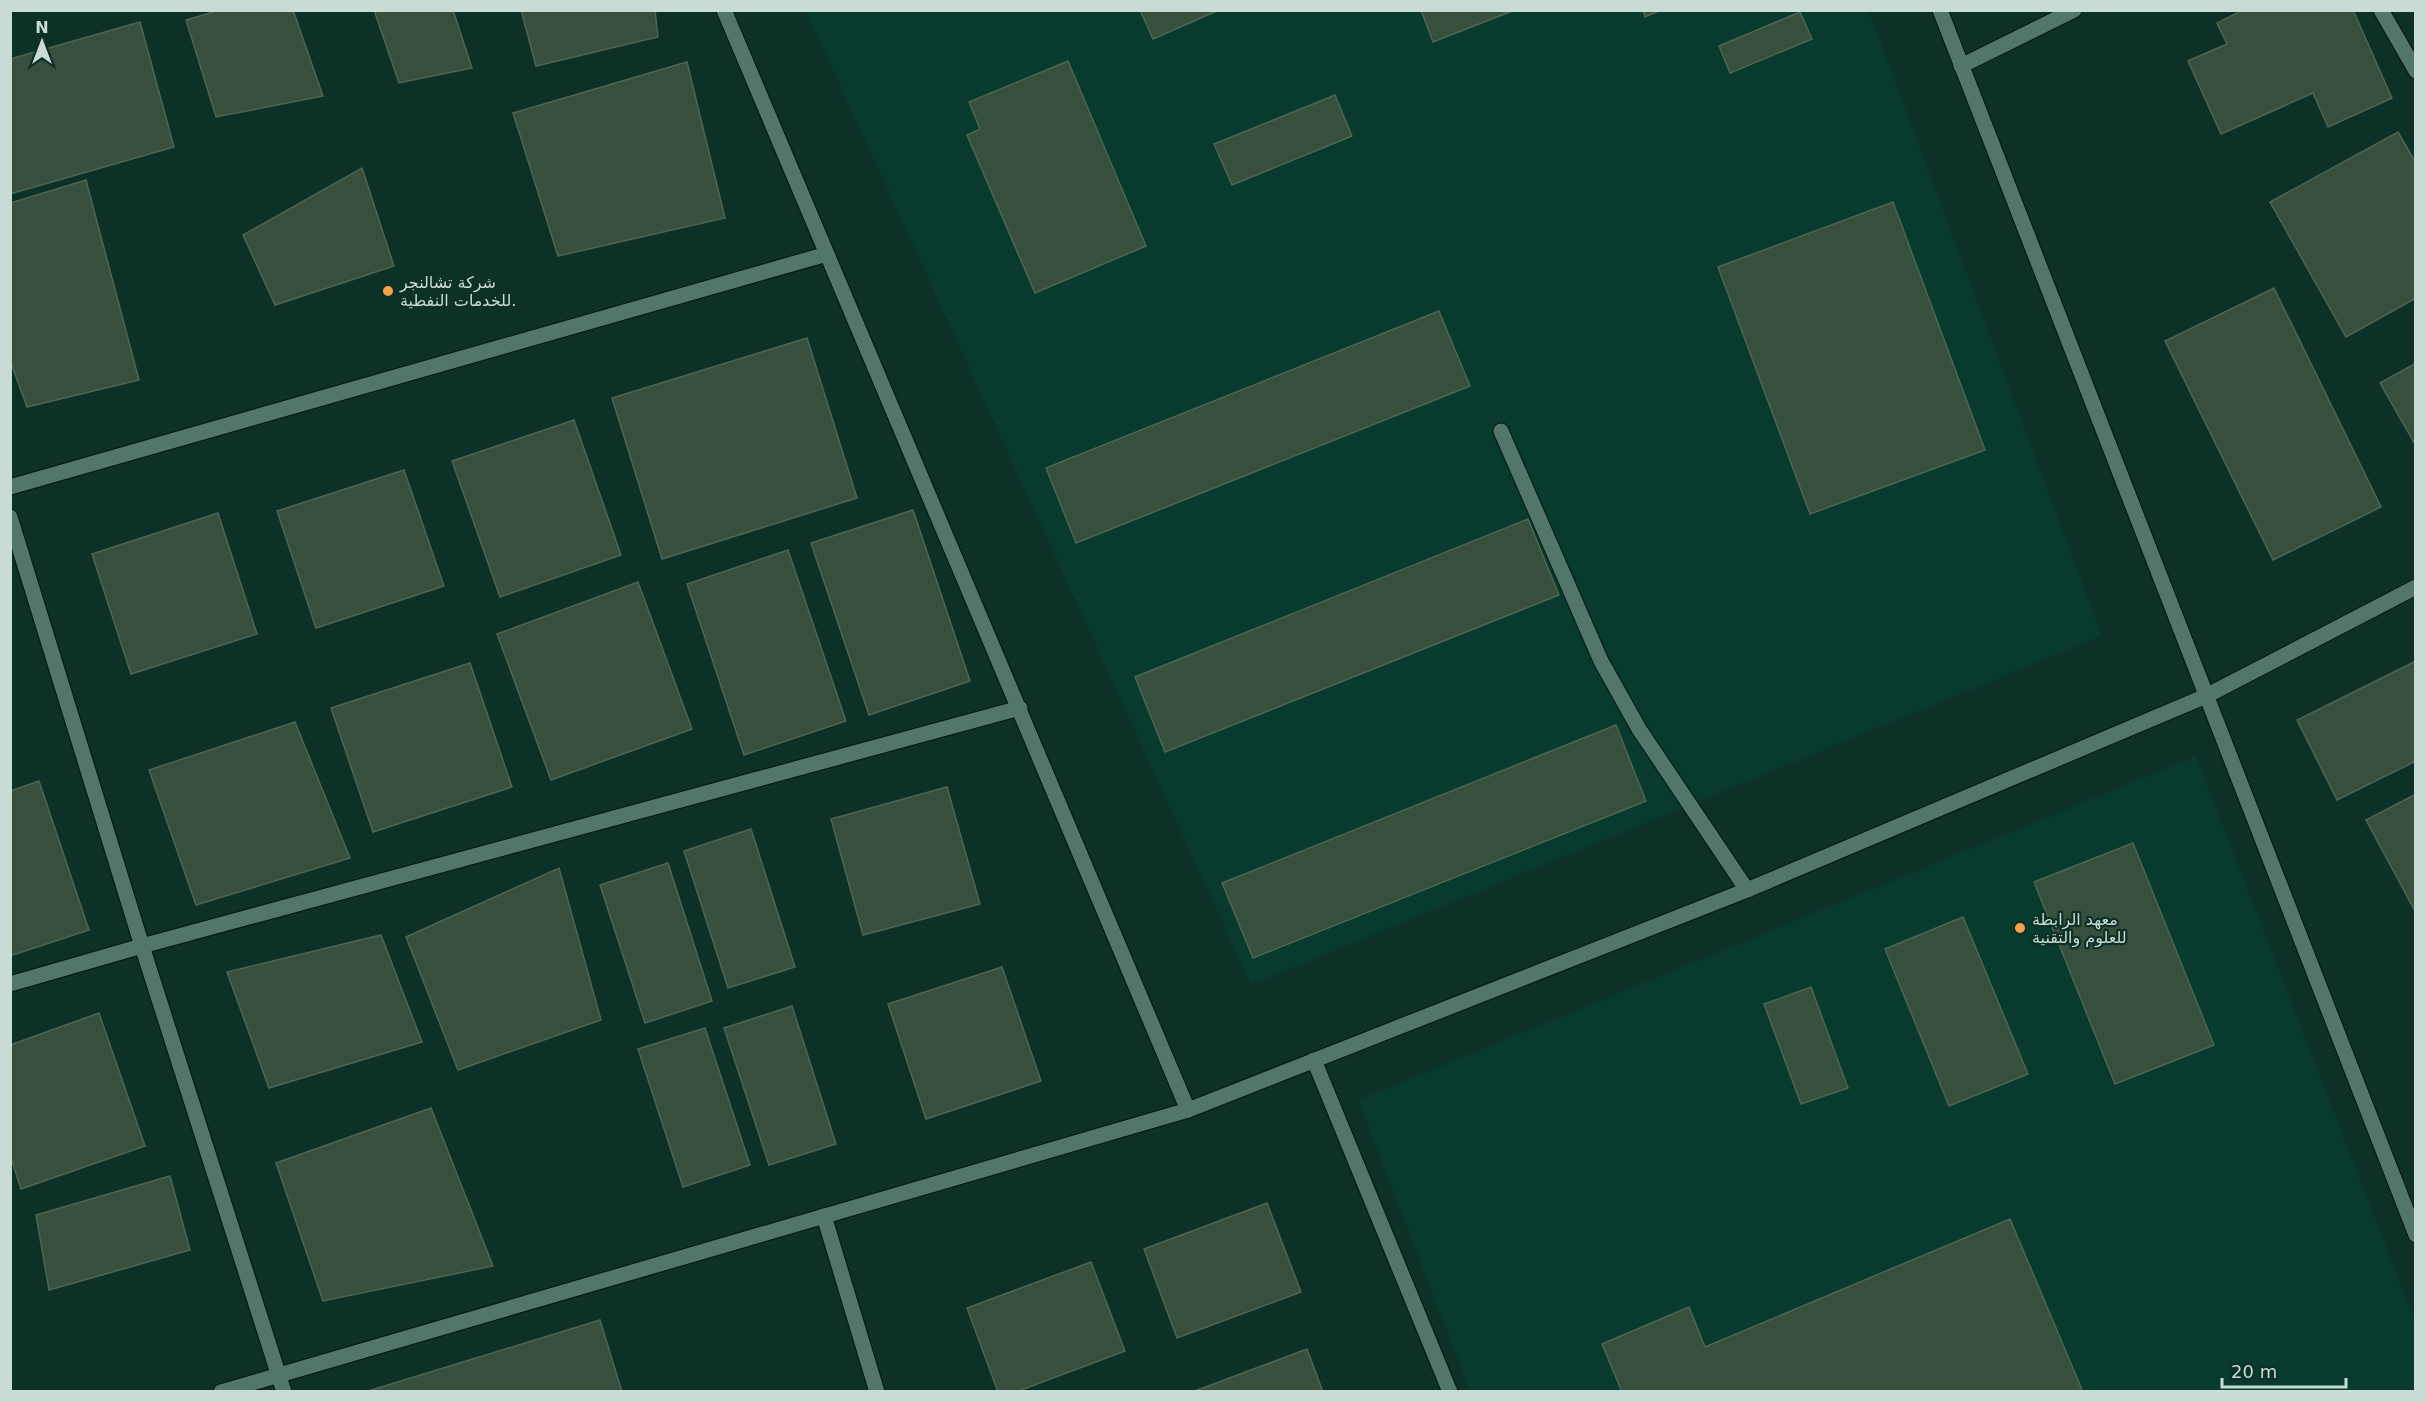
<svg xmlns="http://www.w3.org/2000/svg" width="2426" height="1402" font-family="'DejaVu Sans','Noto Sans Arabic',sans-serif">
  <rect width="100%" height="100%" fill="#0d3027"/>
  <g fill="#093a2e">
    <path d="M806 11H1869L2102 636 1251 985Z"/>
    <path d="M2196 756 2415 1321V1391H1470L1358 1100Z"/>
  </g>
  <g fill="#37503d" stroke="#4c6652" stroke-width="1.5">
    <path d="M220 10H293L323 96 216 117 186 20Z"/>
    <path d="M374 10H453L472 68 399 83Z"/>
    <path d="M521 10H655L658 37 536 66Z"/>
    <path d="M1140 10H1219L1153 39Z"/>
    <path d="M1421 10H1515L1433 42Z"/>
    <path d="M1643 10H1661L1645 17Z"/>
    <path d="M2243 10H2353L2392 98 2328 127 2313 93 2221 134 2188 61 2227 44 2217 23Z"/>
    <path d="M1800 12 1812 39 1730 73 1719 46Z"/>
    <path d="M140 22 174 147 10 194V59Z"/>
    <path d="M1068 61 1146 246 1035 293 967 135 980 129 969 102Z"/>
    <path d="M687 62 725 218 558 256 513 113Z"/>
    <path d="M1335 95 1352 136 1232 185 1214 144Z"/>
    <path d="M2398 132 2416 163V298L2346 337 2270 202Z"/>
    <path d="M362 168 394 266 275 305 243 235Z"/>
    <path d="M86 180 139 380 27 407 10 360V203Z"/>
    <path d="M1893 202 1985 450 1810 514 1718 267Z"/>
    <path d="M2274 288 2381 507 2273 560 2165 341Z"/>
    <path d="M1439 311 1470 386 1076 543 1046 468Z"/>
    <path d="M807 338 857 498 662 559 612 398Z"/>
    <path d="M2416 363V446L2380 383Z"/>
    <path d="M574 420 621 555 500 597 452 461Z"/>
    <path d="M404 470 444 586 316 628 277 511Z"/>
    <path d="M913 510 970 681 869 715 811 543Z"/>
    <path d="M218 513 257 634 131 674 92 554Z"/>
    <path d="M1528 519 1559 595 1165 752 1135 677Z"/>
    <path d="M788 550 846 721 744 755 687 584Z"/>
    <path d="M638 582 692 729 551 780 497 634Z"/>
    <path d="M2416 661V761L2337 800 2297 720Z"/>
    <path d="M470 663 512 787 373 832 331 708Z"/>
    <path d="M295 722 350 858 196 905 149 770Z"/>
    <path d="M1616 725 1646 801 1253 958 1222 883Z"/>
    <path d="M39 781 89 930 10 956V791Z"/>
    <path d="M947 787 980 904 863 935 831 819Z"/>
    <path d="M2416 794V913L2366 820Z"/>
    <path d="M751 829 795 967 728 988 684 851Z"/>
    <path d="M2133 843 2214 1045 2115 1084 2034 882Z"/>
    <path d="M668 863 712 1001 645 1023 600 885Z"/>
    <path d="M559 868 601 1020 458 1070 406 937Z"/>
    <path d="M1963 917 2028 1074 1949 1106 1885 949Z"/>
    <path d="M381 935 422 1042 269 1088 227 972Z"/>
    <path d="M1002 967 1041 1081 926 1119 888 1004Z"/>
    <path d="M1811 987 1848 1088 1801 1104 1764 1004Z"/>
    <path d="M792 1006 836 1144 769 1165 724 1028Z"/>
    <path d="M99 1013 145 1146 21 1189 10 1155V1045Z"/>
    <path d="M705 1028 750 1165 683 1187 638 1049Z"/>
    <path d="M431 1108 493 1266 323 1301 276 1163Z"/>
    <path d="M170 1176 190 1250 49 1290 36 1215Z"/>
    <path d="M1267 1203 1301 1292 1177 1338 1144 1249Z"/>
    <path d="M2010 1219 2083 1392H1622L1602 1344 1689 1307 1705 1347Z"/>
    <path d="M1091 1262 1125 1351 1016 1392H998L967 1308Z"/>
    <path d="M600 1320 622 1392H365Z"/>
    <path d="M1307 1349 1323 1392H1192Z"/>
  </g>
  <g fill="none" stroke-linecap="round" stroke-linejoin="round">
    <defs>
      <g id="street">
        <path d="M724 10 1188 1110"/>
        <path d="M1940 10 2416 1235"/>
        <path d="M2381 10 2416 71"/>
        <path d="M1961 66 2074 10"/>
        <path d="M1501 431 1601 661 1639 729 1747 890"/>
        <path d="M10 487 827 254"/>
        <path d="M10 517 142 946 284 1392"/>
        <path d="M10 984 142 946 1020 708"/>
        <path d="M1314 1060 1450 1392"/>
        <path d="M824 1216 877 1392"/>
        <path d="M221 1392 1188 1110 1747 890 2206 696 2416 587"/>
      </g>
    </defs>
    <use href="#street" stroke="#001710" stroke-width="17"/>
    <use href="#street" stroke="#53766b" stroke-width="15"/>
  </g>
  <g fill="#f5a345" stroke="#0d3027" stroke-width="2">
    <circle cx="388" cy="291" r="6"/>
    <circle cx="2020" cy="928" r="6"/>
  </g>
  <g text-anchor="middle" stroke-width="4.5" stroke-linejoin="round" paint-order="stroke">
    <g font-size="16" fill="#c8dbd5" stroke="#0d3027" text-anchor="start">
      <text x="400" y="288">شركة تشالنجر<tspan x="400" dy="18">للخدمات النفطية.</tspan></text>
      <text x="2032" y="925">معهد الرابطة<tspan x="2032" dy="18">للعلوم والتقنية</tspan></text>
    </g>
  </g>
  <rect width="2426" height="1402" fill="none" stroke="#c8dbd5" stroke-width="24"/>
  <g transform="translate(42 42)" stroke="#0d3027" stroke-width="4.5" paint-order="stroke">
  <path d="M0-4.5L10 22L0 15L-10 22Z" fill="#c8dbd5"/>
  <text y="-9" font-size="16" font-weight="bold" text-anchor="middle" fill="#c8dbd5">N</text>
  </g>
  <path d="M2222 1378v9h124v-9" fill="none" stroke="#c8dbd5" stroke-width="3"/>
  <text x="2231" y="1378" font-size="18" fill="#c8dbd5" stroke="#0d3027" stroke-width="4.5" paint-order="stroke">20 m</text>
</svg>
